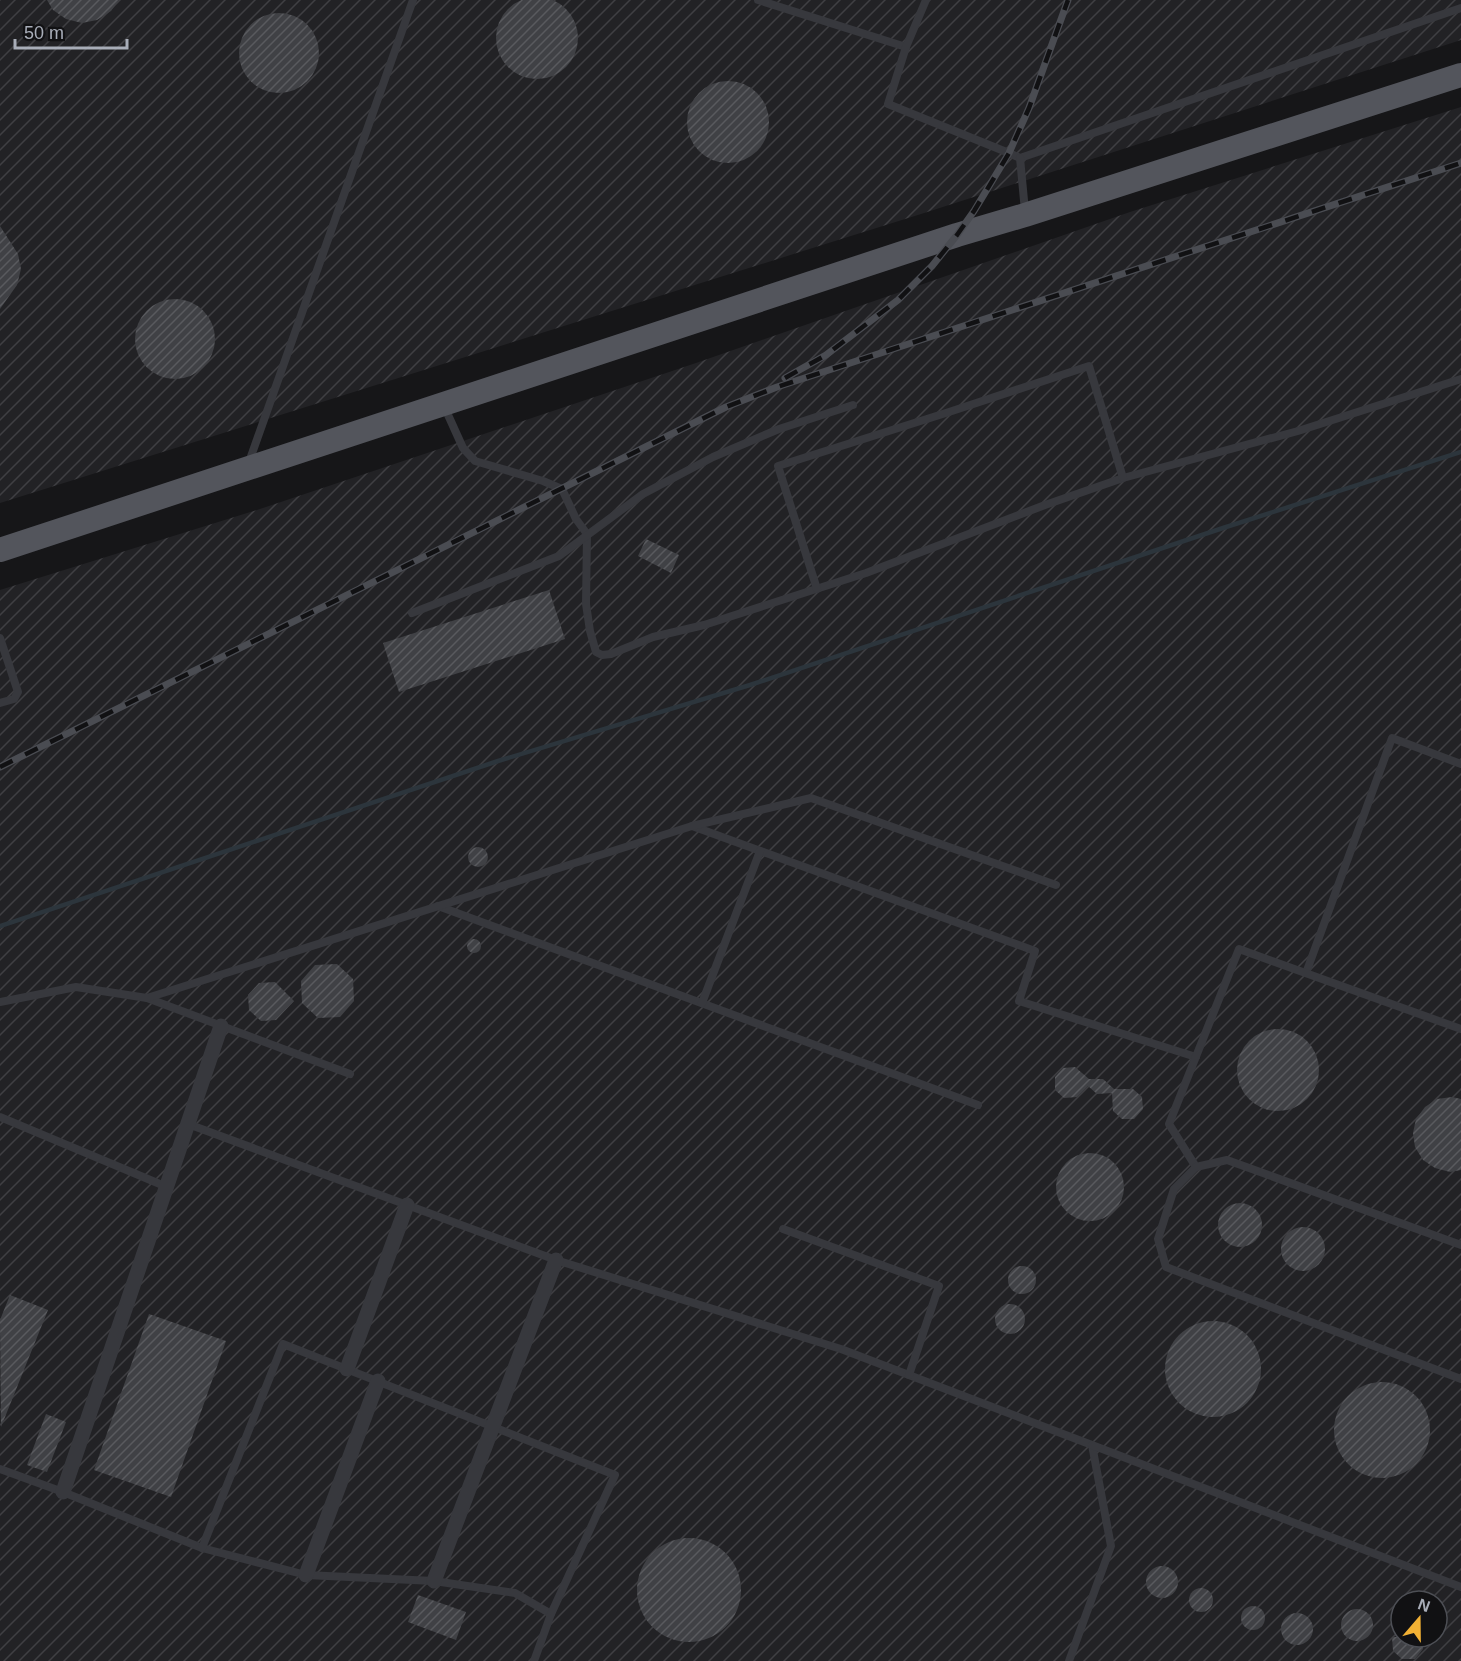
<svg xmlns="http://www.w3.org/2000/svg" width="1461" height="1661" font-family="Helvetica,sans-serif">
  <defs>
    <pattern id="industrial-furrows" width="10" height="10" patternUnits="userSpaceOnUse" patternTransform="scale(1.5)"><rect width="10" height="10" fill="#222225"/><path d="M-1 1l2-2M0 10L10 0M9 11l2-2" fill="none" stroke="#3f3f43"/></pattern>
    <pattern id="building-hatch" width="6" height="6" patternUnits="userSpaceOnUse" patternTransform="scale(1.5)"><rect width="6" height="6" fill="#404145"/><path d="M-1 1l2-2M0 6l6-6M5 7l2-2" fill="none" stroke="#595a5e"/></pattern>
  </defs>
  <rect width="100%" height="100%" fill="#161618"/>
  <g fill="url(#industrial-furrows)" fill-rule="evenodd">
    <path d="M0 0H1461V40L921 214 0 503Z"/>
    <path d="M1461 107V1661H0V590L257 510 696 363 1130 212ZM1401 1601H1437V1637H1401Z"/>
  </g>
  <g fill="none" stroke-linecap="round" stroke-linejoin="round">
    <path stroke="#2c353c" stroke-width="4.5" d="M0 926 498 761 750 685 1223 528 1461 452"/>
  </g>
  <g fill="url(#building-hatch)">
    <circle cx="537" cy="38" r="41"/>
    <path d="M47 0H119L111 11 97 20 82 23 66 19 53 10Z"/>
    <circle cx="279" cy="53" r="40"/>
    <circle cx="728" cy="122" r="41"/>
    <path d="M0 226 18 254 21 269 17 285 0 309Z"/>
    <circle cx="175" cy="339" r="40"/>
    <path d="M646 539 679 555 671 573 638 556Z"/>
    <path d="M549 590 565 639 399 692 383 643Z"/>
    <circle cx="478" cy="857" r="10"/>
    <circle cx="474" cy="946" r="7"/>
    <path d="M337 964 353 979 354 1001 340 1017 318 1018 302 1003 301 981 315 965Z"/>
    <path d="M275 982 294 1001 276 1020 261 1021 249 1010 248 995 259 983Z"/>
    <circle cx="1278" cy="1070" r="41"/>
    <path d="M1075 1067 1089 1079H1103L1114 1089H1133L1142 1097 1143 1109 1134 1119H1122L1113 1111 1112 1093 1097 1094 1088 1086 1077 1097 1064 1098 1055 1090V1077L1063 1068Z"/>
    <path d="M1452 1097 1461 1099V1170L1450 1172 1435 1168 1423 1160 1415 1147 1413 1133 1416 1119 1425 1107 1437 1099Z"/>
    <circle cx="1090" cy="1187" r="34"/>
    <circle cx="1240" cy="1225" r="22"/>
    <circle cx="1303" cy="1249" r="22"/>
    <circle cx="1022" cy="1280" r="14"/>
    <path d="M10 1295 48 1310 1 1427 0 1320Z"/>
    <circle cx="1010" cy="1319" r="15"/>
    <path d="M149 1314 226 1341 171 1497 94 1470Z"/>
    <circle cx="1213" cy="1369" r="48"/>
    <circle cx="1382" cy="1430" r="48"/>
    <path d="M46 1414 66 1422 47 1472 27 1465Z"/>
    <circle cx="689" cy="1590" r="52"/>
    <circle cx="1162" cy="1582" r="16"/>
    <circle cx="1201" cy="1600" r="12"/>
    <path d="M418 1595 466 1612 456 1640 408 1622Z"/>
    <circle cx="1253" cy="1618" r="12"/>
    <circle cx="1357" cy="1625" r="16"/>
    <circle cx="1297" cy="1629" r="16"/>
    <path d="M1392 1637H1423V1649L1415 1659H1402L1393 1651Z"/>
  </g>
  <g fill="none" stroke-linecap="round" stroke-linejoin="round">
    <g stroke="#37383d" stroke-width="8">
      <path d="M758 0 906 47"/>
      <path d="M926 0 906 47 888 104 1009 153 1020 158 1461 8"/>
      <path d="M1020 158 1025 211"/>
      <path d="M444 406 463 448 475 461 543 481 562 489 576 519 587 534 586 604 590 631 596 652 602 655 611 654 653 637 704 625 866 573 1045 505 1123 478 1298 431 1461 379"/>
      <path d="M249 462 413 0"/>
      <path d="M817 589 778 466 949 412 1089 366 1123 478"/>
      <path d="M412 613 559 556 643 494 713 457 779 429 853 405"/>
      <path d="M0 638 18 692 14 699 0 703"/>
      <path d="M692 826 1035 951 1019 1001 1196 1057"/>
      <path d="M438 906 978 1105"/>
      <path d="M1306 973 1392 738 1461 764"/>
      <path d="M147 998 350 1074"/>
      <path d="M0 1002 76 987 147 998 692 826 811 798 1056 885"/>
      <path d="M702 1003 760 851"/>
      <path d="M0 1117 167 1187"/>
      <path d="M188 1124 556 1260 841 1349 1092 1445 1111 1546 1069 1661"/>
      <path d="M1196 1167 1169 1124 1239 949 1461 1029"/>
      <path d="M783 1229 939 1286 909 1375"/>
      <path d="M1461 1245 1227 1160 1196 1167 1174 1189 1158 1239 1166 1267 1461 1379"/>
      <path d="M1092 1445 1461 1587"/>
      <path d="M0 1469 63 1492 202 1548 306 1575 434 1581 515 1593 551 1614"/>
      <path d="M202 1548 283 1344 615 1475 551 1614 534 1661"/>
    </g>
    <g stroke="#37383d" stroke-width="15">
      <path d="M347 1369 407 1205"/>
      <path d="M63 1492 221 1026"/>
      <path d="M306 1575 378 1381"/>
      <path d="M434 1581 556 1260"/>
    </g>
    <path stroke="#53555c" stroke-width="24" d="M0 550 957 235 1025 215 1461 75"/>
    <defs>
      <g id="rail">
        <path d="M785 378 826 355 898 300 932 266 957 235 974 211 1009 153 1029 108 1068 0"/>
        <path d="M0 767 726 407 777 387 1461 163"/>
      </g>
    </defs>
    <use href="#rail" stroke="#4a4c52" stroke-width="7"/>
    <use href="#rail" stroke="#111113" stroke-width="4.5" stroke-dasharray="14" stroke-linecap="butt"/>
  </g>
  <g transform="translate(1419 1619) rotate(20)"><circle r="28" fill="#111113" stroke="#4d4f55" stroke-width="1.5"/>
  <path d="M0-4.5L10 22L0 15L-10 22Z" fill="#f2b134"/>
  <text y="-9" font-size="16" font-weight="bold" text-anchor="middle" fill="#a8adb8">N</text>
  </g>
  <path d="M15 39v9h112v-9" fill="none" stroke="#a8adb8" stroke-width="3"/>
  <text x="24" y="39" font-size="18" fill="#a8adb8" stroke="#111113" stroke-width="4.5" paint-order="stroke">50 m</text>
</svg>
